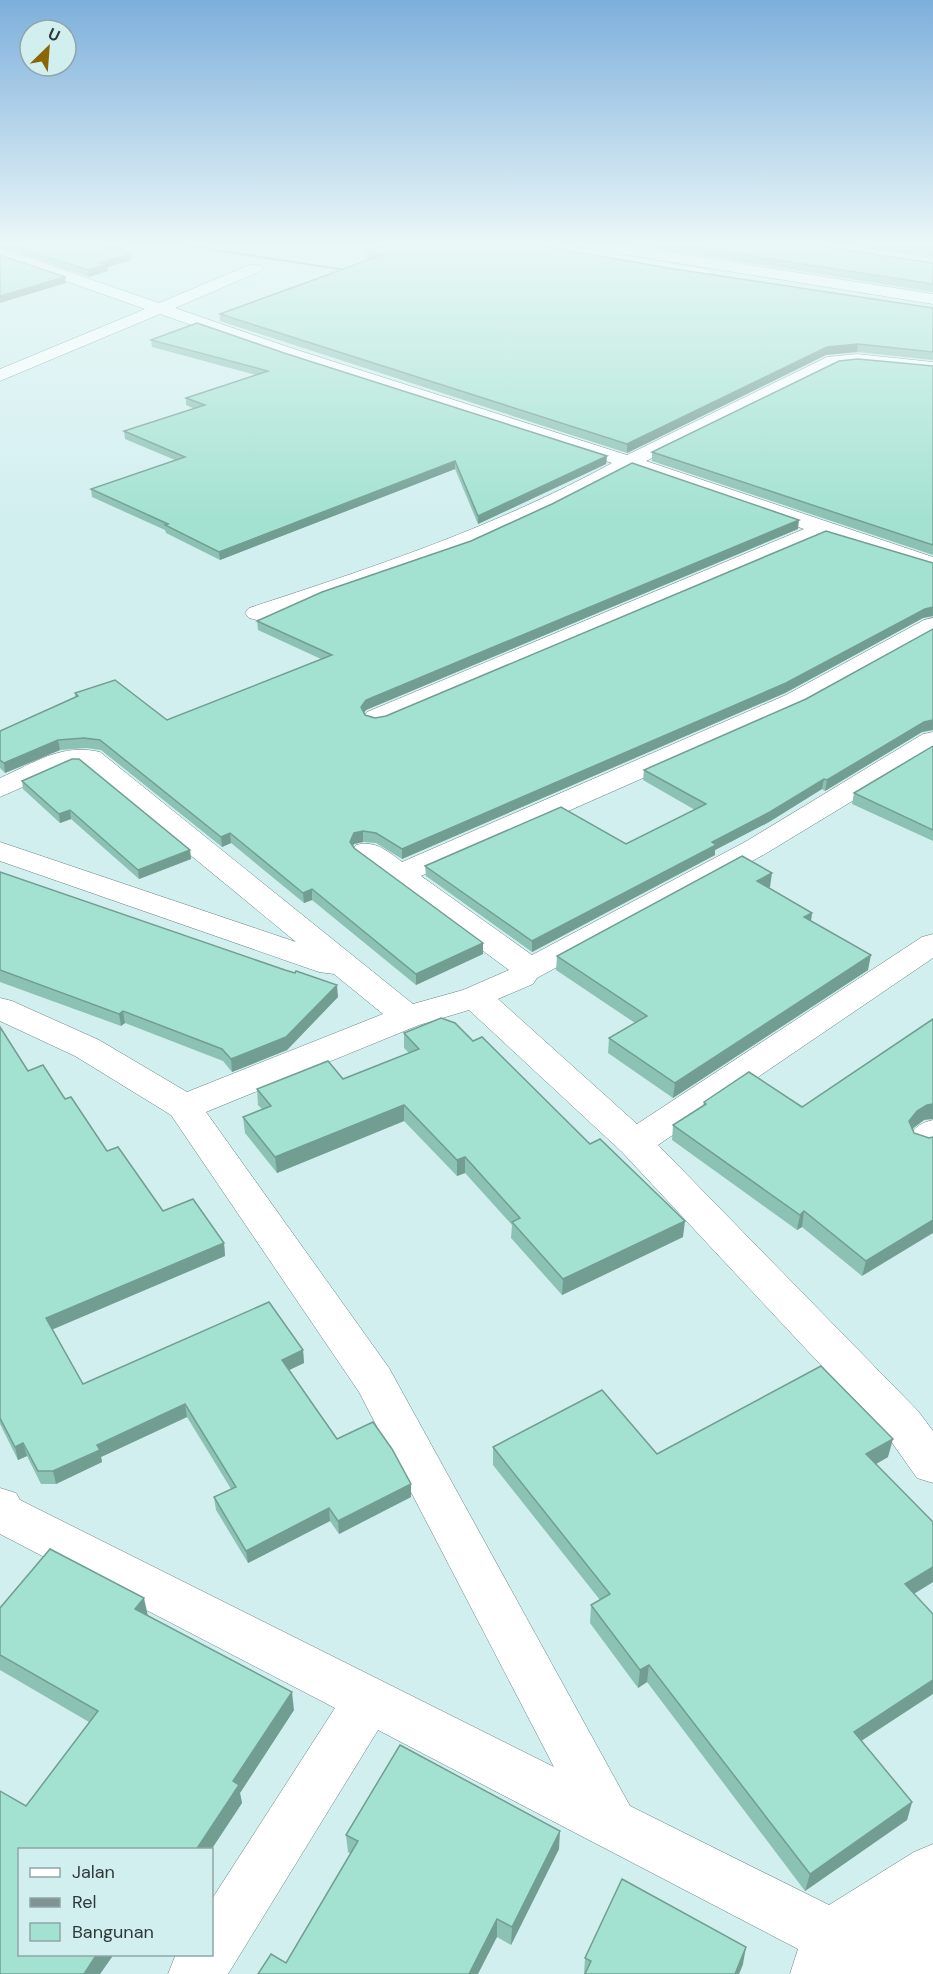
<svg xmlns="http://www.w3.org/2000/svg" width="933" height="1974" font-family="'DM Sans',sans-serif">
  <rect width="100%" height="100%" fill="#d2eff0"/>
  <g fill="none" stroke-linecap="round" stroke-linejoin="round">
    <defs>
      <g id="minor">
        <path d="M576 243H611L933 294V304L584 248Z"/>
        <path d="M790 243H827L933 258V268L798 248Z"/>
        <path d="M0 248 159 303 249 265H261L263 268 261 271 175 308 297 350 627 455 827 357 857 354 933 362V372L857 364 837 366 646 461 933 557V571L825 537 385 724 376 726 367 724 363 718 367 712 804 529 631 469 551 511 470 548 383 580 265 618 257 620 249 618 245 613 249 608C377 566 493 528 612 463L285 358 160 314 0 381V369L145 309 0 258Z"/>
        <path d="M933 618V635L804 707 421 876 532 955 745 842 923 734 933 732V752L765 854 537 978 533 984 498 999 637 1124 922 937 933 934V958L658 1145 918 1411 933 1431V1483L917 1478 888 1437 622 1152 469 1010 419 1025 206 1112 389 1368 630 1806 829 1905 914 1852 933 1844V1974H790L798 1949 378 1730 228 1974H168L176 1954H212V1899L335 1708 0 1534V1488L16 1493 20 1500 554 1767 359 1392 171 1115 75 1056 0 1021V998L12 1001 99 1040 187 1092 383 1014 334 974 319 972 0 861V842L296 942 81 765H73L0 797V778C34 763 61 743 100 752L413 1004 463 990 509 970 356 857 352 851 356 845C376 840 387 851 402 862L786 695 924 620Z"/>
        <path d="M933 1120V1149L926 1151 913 1147 908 1138C915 1127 920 1123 933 1120Z"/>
      </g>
      <path id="major" d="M519 243H552L706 269 714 274 706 279 527 248Z"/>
    </defs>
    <use href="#minor" stroke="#688384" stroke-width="1"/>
    <use href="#major" stroke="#688384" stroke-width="1"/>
    <use href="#minor" fill="#fff" fill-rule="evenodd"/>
    <use href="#major" fill="#fff" fill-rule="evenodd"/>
    <path stroke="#809494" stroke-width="2" d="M169 243 359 272"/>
  </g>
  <g fill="#8cc2b3">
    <path d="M0 243H123L124 249 118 251 131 260 108 267V271L89 277 0 247Z"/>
    <path d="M527 243 668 268 933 308V360L857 352 826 355 627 453 220 321V314L370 260 367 259 366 252Z"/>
    <path d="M624 243H797L933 263V292Z"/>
    <path d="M841 243H933V256Z"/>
    <path d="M151 340 284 353 607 456 606 464 478 524 455 469 220 560 166 533 165 530 92 497 91 489 175 460 125 439 124 431 195 409 186 405V398L256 375 152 347Z"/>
    <path d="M933 366V555L652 461V452Z"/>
    <path d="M798 529 366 710 364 713 365 715 375 718 386 716 933 563V616L923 618 785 693 402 859 376 843 363 842 354 844 353 846 354 848 483 954 416 985 312 900 304 903 231 843 222 847 101 750 86 748 60 750 5 773 0 768V731L75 697V693L167 720 321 659 258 630 257 621Z"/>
    <path d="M933 629V730L922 732 825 791 822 789 769 822 715 850V855L532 952 426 876 425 866 626 844 695 810 643 780 644 770 806 699Z"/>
    <path d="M933 746V841L852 804 854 793Z"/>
    <path d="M22 781 190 850 191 859 139 879 71 819 60 823 23 789Z"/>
    <path d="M0 872 338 997 287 1050 232 1072 223 1061 125 1023 121 1026 0 982Z"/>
    <path d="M770 887 768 888 812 913 811 921 868 970 673 1098 608 1053 609 1038 635 1023 556 970 557 956Z"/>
    <path d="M0 1027 28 1071 65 1099 107 1151 163 1211 224 1243 225 1256 52 1329 83 1384 303 1350 304 1363 289 1370 337 1439 411 1497 339 1534 330 1521 248 1563 216 1510 214 1497 231 1489 187 1417 101 1457 102 1462 56 1484H41L27 1456 18 1460 0 1424Z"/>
    <path d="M404 1033 683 1237 562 1295 511 1238 512 1225 465 1173 457 1176 404 1121 277 1173 245 1133 243 1117 263 1110 258 1105 257 1089 343 1079 409 1053 404 1048Z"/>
    <path d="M704 1102 802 1107 924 1120 913 1129 862 1276 802 1227 797 1230 672 1140 673 1125 703 1106Z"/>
    <path d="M493 1447 657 1454 888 1457 876 1464 933 1522V1582L914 1594 862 1741 912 1802 907 1820 805 1891 647 1682 638 1688 590 1623 591 1605 600 1600 493 1465Z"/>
    <path d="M0 1608 148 1616 294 1710 240 1793 242 1803 211 1850H20V1954H114L100 1974H0L26 1806 89 1722 0 1670Z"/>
    <path d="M346 1835 559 1849 511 1945 497 1937 286 1963 351 1854 348 1852Z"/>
    <path d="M585 1958 743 1964 739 1974H584Z"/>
  </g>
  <g fill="#729e92">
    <path d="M123 243 124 249 108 254 107 248Z"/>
    <path d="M131 254V260L108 267V271L89 277 88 270 100 263Z"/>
    <path d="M65 277 66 283 0 303V296Z"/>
    <path d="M858 344 857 352 826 355 627 453V444L827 347Z"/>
    <path d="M607 456 606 464 478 524V516Z"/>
    <path d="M455 461V469L220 560 219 552Z"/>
    <path d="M799 520 798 529 366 710 361 717V707L366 700Z"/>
    <path d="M933 607V616L923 618 785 693 402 859V849L925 609Z"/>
    <path d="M933 720V730L922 732 825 791 827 780 924 722Z"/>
    <path d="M58 740 60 750 5 773 4 763Z"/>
    <path d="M824 779 822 789 769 822 715 850V855L532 952V941Z"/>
    <path d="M70 810 71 819 60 823 59 814Z"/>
    <path d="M363 831V842L354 844 350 852V842L354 833Z"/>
    <path d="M230 833 231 843 222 847 221 837Z"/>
    <path d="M190 850 191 859 139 879 138 870Z"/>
    <path d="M772 873 770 887 755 895 757 881Z"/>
    <path d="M312 889V900L304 903 303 893Z"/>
    <path d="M812 913 810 927 804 917Z"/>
    <path d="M483 943V954L416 985V974Z"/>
    <path d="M871 955 868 970 673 1098 675 1083Z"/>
    <path d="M337 985 338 997 287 1050 232 1072 231 1059Z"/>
    <path d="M123 1011 125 1023 121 1026 119 1014Z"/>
    <path d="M933 1104V1119L924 1120 914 1127 906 1137 909 1121 917 1111 927 1105Z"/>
    <path d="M404 1105V1121L277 1173 275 1157Z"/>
    <path d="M465 1157V1173L457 1176V1160Z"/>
    <path d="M804 1211 802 1227 797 1230 800 1215Z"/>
    <path d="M933 1220V1233L862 1276 866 1261Z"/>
    <path d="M685 1221 683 1237 562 1295 563 1279Z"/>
    <path d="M224 1243 225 1256 49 1331 46 1318Z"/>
    <path d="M303 1350 304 1363 283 1373 282 1360Z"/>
    <path d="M185 1404 187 1417 101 1457 102 1462 56 1484 53 1471 97 1445Z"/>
    <path d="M893 1439 888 1457 862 1472 866 1454Z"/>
    <path d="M23 1443 27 1456 18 1460 15 1447Z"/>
    <path d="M411 1484V1497L339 1534 338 1521Z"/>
    <path d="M329 1508 330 1521 248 1563 246 1551Z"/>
    <path d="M933 1567V1582L900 1602 905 1584Z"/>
    <path d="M144 1598 148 1616 135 1609Z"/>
    <path d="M649 1665 647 1682 638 1688 640 1670Z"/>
    <path d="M933 1680V1694L849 1749 854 1732Z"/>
    <path d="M292 1692 294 1710 240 1793 242 1803 211 1850H196L233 1781Z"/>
    <path d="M912 1802 907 1820 805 1891 810 1874Z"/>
    <path d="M560 1831 559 1849 511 1945 512 1927Z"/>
    <path d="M497 1919V1937L478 1974H469Z"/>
    <path d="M746 1947 743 1964 739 1974H735Z"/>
    <path d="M97 1954H114L100 1974H84Z"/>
  </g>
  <g fill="#a3e2d0" stroke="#729e92" stroke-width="1.5">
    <path d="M6 243H123L107 248 131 254 100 263 107 265 88 270Z"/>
    <path d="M392 243H526L668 268 933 308V352L858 344 827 347 627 444 220 314 382 255 366 252Z"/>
    <path d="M667 243H797L933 263V284Z"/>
    <path d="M888 243H933V249Z"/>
    <path d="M0 255 65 277 0 296Z"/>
    <path d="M197 323 284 353 607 456 478 516 455 461 219 552 165 525 168 524 91 489 185 457 124 431 205 405 186 398 268 371 151 340Z"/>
    <path d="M858 359 933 366V545L652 452 839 361Z"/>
    <path d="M632 463 799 520 366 700 361 707 365 715 375 718 386 716 826 531 933 563V607L925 609 786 683 402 849 376 833 363 831 354 833 350 842 354 848 483 943 416 974 312 889 303 893 230 833 221 837 100 740 84 738 58 740 4 763 0 760V731L78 696 75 693 115 680 167 720 332 655 257 621 322 592 471 541 552 504Z"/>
    <path d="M933 629V720L924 722 827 780 824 779 770 812 712 842 716 845 532 941 425 866 561 807 626 844 706 804 644 770 806 699Z"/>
    <path d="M933 746V830L854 793Z"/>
    <path d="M72 759H79L190 850 138 870 70 810 59 814 22 781Z"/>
    <path d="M742 856 772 873 757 881 812 913 804 917 871 955 675 1083 609 1038 647 1016 557 956Z"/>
    <path d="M0 872 285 970 295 973 296 971 337 985 286 1037 231 1059 222 1049 123 1011 119 1014 0 970Z"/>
    <path d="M441 1018 455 1023 473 1041 482 1037 590 1144 600 1139 685 1221 563 1279 512 1222 520 1218 465 1157 457 1160 404 1105 275 1157 243 1117 271 1106 257 1089 328 1061 343 1079 419 1049 404 1033Z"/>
    <path d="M933 1019V1104L927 1105 917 1111 909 1121 914 1133 929 1138 933 1137V1220L866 1261 804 1211 800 1215 673 1125 706 1104 704 1102 749 1072 802 1107Z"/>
    <path d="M0 1027 28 1071 43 1065 65 1099 71 1097 107 1151 118 1147 163 1211 193 1199 224 1243 46 1318 83 1384 269 1302 303 1350 282 1360 337 1439 373 1422 392 1449 411 1484 338 1521 329 1508 246 1551 214 1497 236 1487 185 1404 97 1445 100 1450 53 1471H38L23 1443 15 1447 0 1418Z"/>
    <path d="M821 1366 893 1439 866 1454 933 1522V1567L905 1584 933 1614V1680L854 1732 912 1802 810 1874 649 1665 640 1670 591 1605 610 1594 493 1447 602 1390 657 1454Z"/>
    <path d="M50 1549 144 1598 135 1609 292 1692 233 1781 239 1785 196 1850H20V1954H97L84 1974H0V1791L26 1806 98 1711 0 1655V1608Z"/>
    <path d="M400 1745 560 1831 512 1927 497 1919 469 1974H258L271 1954 286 1963 358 1841 346 1835Z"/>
    <path d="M622 1879 746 1947 735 1974H585L591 1961 585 1958Z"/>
  </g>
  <linearGradient id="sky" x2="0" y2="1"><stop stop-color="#7dafdc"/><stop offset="0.47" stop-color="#ebf8f8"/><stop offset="1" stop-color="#ebf8f8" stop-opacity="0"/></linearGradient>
  <rect width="933" height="519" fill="url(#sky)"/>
  <rect x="18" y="1848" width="195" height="108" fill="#d2eff0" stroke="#90a6a6" stroke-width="1.5"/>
  <rect x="30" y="1868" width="30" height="9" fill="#ffffff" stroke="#90a6a6" stroke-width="1.5"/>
  <text x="72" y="1878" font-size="18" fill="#2d3838">Jalan</text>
  <rect x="30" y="1898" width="30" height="9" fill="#809494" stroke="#90a6a6" stroke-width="1.5"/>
  <text x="72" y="1908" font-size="18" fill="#2d3838">Rel</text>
  <rect x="30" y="1923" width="30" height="18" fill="#a3e2d0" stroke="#90a6a6" stroke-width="1.5"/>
  <text x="72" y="1938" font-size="18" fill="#2d3838">Bangunan</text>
  <g transform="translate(48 48) rotate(25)"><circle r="28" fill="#d2eff0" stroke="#90a6a6" stroke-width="1.5"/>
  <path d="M0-4.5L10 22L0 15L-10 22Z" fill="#8b6605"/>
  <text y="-9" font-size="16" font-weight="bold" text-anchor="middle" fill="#2d3838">U</text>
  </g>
</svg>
